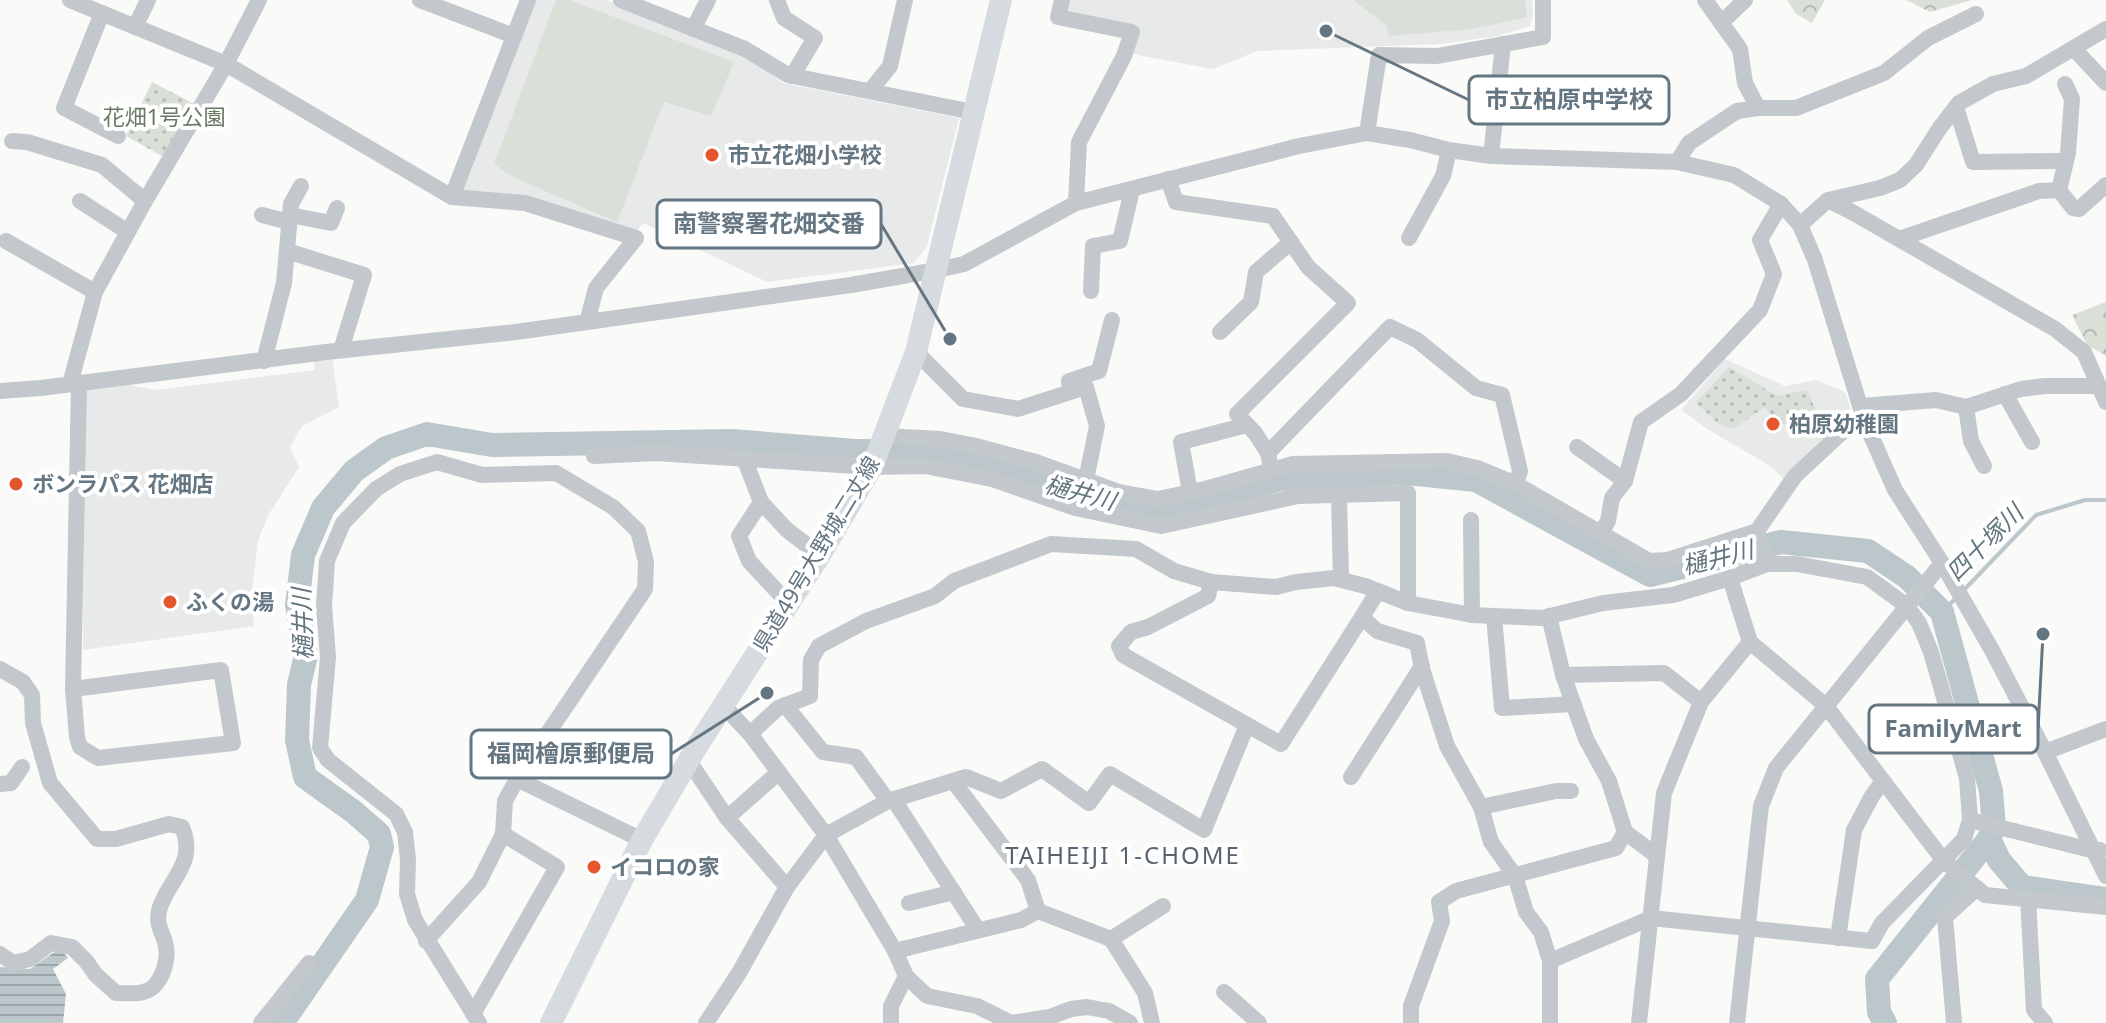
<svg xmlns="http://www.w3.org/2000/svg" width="2106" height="1023" font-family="'Noto Sans','Noto Sans JP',sans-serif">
  <defs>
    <pattern id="grass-dots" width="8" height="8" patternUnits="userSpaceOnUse" patternTransform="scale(2)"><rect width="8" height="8" fill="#dadfd7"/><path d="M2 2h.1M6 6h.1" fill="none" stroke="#b4b9b4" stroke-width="1.8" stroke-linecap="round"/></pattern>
    <pattern id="forest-crowns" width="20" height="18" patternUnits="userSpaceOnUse" patternTransform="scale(2)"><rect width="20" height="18" fill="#dadfd7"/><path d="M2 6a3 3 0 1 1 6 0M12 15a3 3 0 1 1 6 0" fill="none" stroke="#b4b9b4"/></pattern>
    <pattern id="water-rules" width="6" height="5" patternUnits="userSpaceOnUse" patternTransform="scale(2)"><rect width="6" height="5" fill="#bbc7cb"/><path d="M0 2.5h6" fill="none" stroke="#9ca6aa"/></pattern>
  </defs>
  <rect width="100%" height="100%" fill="#fafaf8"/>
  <g fill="#e8e9e9">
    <path d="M533 0H606L743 54 783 83 959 118 927 246 914 263 767 282 643 223 636 232 460 192Z"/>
    <path d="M1068 0H1532L1533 15 1530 26 1498 36 1441 44 1257 51 1213 69 1132 54 1138 26 1065 10Z"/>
    <path d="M332 358 339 407 302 426 290 448 299 467 269 514 258 540 252 592 254 626 83 650 84 388 118 383 156 390 315 370 314 361Z"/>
    <path d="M1725 359 1785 386 1816 380 1845 392 1854 418 1785 481 1772 467 1709 430 1681 410Z"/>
  </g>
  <g fill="url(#grass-dots)">
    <path d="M152 82 200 107 169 160 126 136Z"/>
    <path d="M1729 367 1777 396 1807 390 1816 411 1799 425 1782 424 1764 407 1734 429 1719 424 1696 403Z"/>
  </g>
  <g fill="url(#forest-crowns)">
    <path d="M1787 0H1825L1812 23 1796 14Z"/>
    <path d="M1906 0H1972L1930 12Z"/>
    <path d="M2106 302V356L2087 345 2072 315Z"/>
  </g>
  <g fill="#dadfd7">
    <path d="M556 0H569L734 62 711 116 664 102 617 222 513 177 494 164Z"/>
    <path d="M1353 0H1525L1527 17 1472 29 1389 36 1387 26Z"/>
  </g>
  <path fill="url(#water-rules)" d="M60 948 68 958 53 969 66 994 63 1023H0V967L30 969Z"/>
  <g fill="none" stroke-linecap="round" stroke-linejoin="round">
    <g stroke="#bbc7cb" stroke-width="4">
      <path d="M1963 591 2036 515 2085 500H2106"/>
      <path d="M1942 612 1957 597"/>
    </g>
    <g stroke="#bbc7cb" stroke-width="24">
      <path d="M1989 839 1999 860 2022 887 2106 899"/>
      <path d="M282 1023 367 900 382 847 379 834 354 812 305 777 297 740 299 685 306 655 297 605 303 555 323 508 354 471 386 448 427 434 492 445 732 441 855 451H935L1098 501 1160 511 1280 479 1406 473 1476 480 1650 575 1781 542 1868 551 1907 577 1942 612 1991 791 1994 826 1989 839 1877 979 1879 1012 1885 1023"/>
    </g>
    <g stroke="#c3c8cc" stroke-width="16">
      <path d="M70 0 226 64 452 197 525 203 636 238 596 288 587 322"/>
      <path d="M420 0 514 36"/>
      <path d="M621 0 745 49 788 75 973 112"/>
      <path d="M777 0 784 18 815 38 792 76"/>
      <path d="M1062 0 1058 17 1132 32 1124 56 1079 142 1076 203"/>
      <path d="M1705 0 1740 49 1745 83 1758 108"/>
      <path d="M102 13 64 108 118 136"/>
      <path d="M1721 23 1745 0"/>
      <path d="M135 27 148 0"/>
      <path d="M693 29 708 0"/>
      <path d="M2074 49 2106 83"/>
      <path d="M870 91 890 66 905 0"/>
      <path d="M1956 107 1973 162 2066 161"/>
      <path d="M1367 133 1379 55 1437 56 1543 37V0"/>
      <path d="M12 141 27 142 102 165 145 201"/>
      <path d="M1491 156 1503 44"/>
      <path d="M1677 162 1689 143 1737 111 1758 108H1796L1884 73 1928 38 1976 14"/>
      <path d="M1168 179 1176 202 1273 216 1308 267 1348 303 1237 414 1255 433 1268 453"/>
      <path d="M2059 190 2073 208 2079 209 2106 185"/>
      <path d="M452 197 528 0"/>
      <path d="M1828 200 1852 212 2055 329 2084 352 2106 402"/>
      <path d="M80 201 128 232"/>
      <path d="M262 215 289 222"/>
      <path d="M290 215 331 223 337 208"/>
      <path d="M1800 225 1828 200 1880 188 1900 180 1916 165 1939 129 1959 103 1993 84 2026 76 2106 29"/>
      <path d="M1409 238 1443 176 1449 150"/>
      <path d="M1899 239 2039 191 2059 190 2068 153 2072 99 2065 84"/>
      <path d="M6 241 95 292"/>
      <path d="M287 251 364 275 341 350"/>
      <path d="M1091 291 1093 246 1120 241 1132 190"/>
      <path d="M1220 332 1251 302 1256 272 1291 242"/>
      <path d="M916 352 963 399 1018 409 1086 387 1097 426 1086 480"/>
      <path d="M264 361 284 283 291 204 301 186"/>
      <path d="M1069 383V381L1099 371 1112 320"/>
      <path d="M70 384 95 292 145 201 226 64 259 0"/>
      <path d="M0 391 41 388 326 352 516 332 851 285 937 270 964 264 1076 203 1299 146 1367 133 1410 140 1449 150 1491 156 1677 162 1734 175 1781 204 1800 225 1815 260 1865 422 1895 490 1942 563 1993 652 2045 752 2106 876"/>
      <path d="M2005 394 2032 442"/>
      <path d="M1861 406 1936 400 1966 407 2021 389 2045 386H2099"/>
      <path d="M1966 407 1971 441 1984 466"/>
      <path d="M884 436 940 439 972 445 1036 462 1119 492 1158 499 1205 489 1293 464 1447 461 1477 468 1516 484 1649 561 1667 560 1757 531 1795 476 1853 422H1865"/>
      <path d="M1577 447 1625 481"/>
      <path d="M594 456 655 453 872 467 925 466 992 479 1075 508 1161 526 1298 496 1408 493V603"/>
      <path d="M744 458 761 502 787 530 820 555"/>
      <path d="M1270 463 1268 453 1390 327 1417 340 1476 388 1502 395 1520 471 1516 484"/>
      <path d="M1190 492 1181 442 1247 425"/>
      <path d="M1339 495 1341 579"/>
      <path d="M761 502 739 536 749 561 788 603"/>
      <path d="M1471 520 1472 615"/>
      <path d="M1757 531 1767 564"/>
      <path d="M1601 533 1608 521 1612 498 1625 481 1641 422 1681 394 1760 310 1774 274 1760 240 1781 204"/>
      <path d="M1211 582 1208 596 1148 627 1131 632 1119 646 1123 655 1281 744 1362 617"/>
      <path d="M1378 591 1362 617 1377 631 1417 643 1422 669 1447 746 1481 807 1491 842 1515 876 1526 912 1541 932 1550 961V1023"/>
      <path d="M1494 616 1502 708 1574 704"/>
      <path d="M1549 616 1563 675 1586 739 1609 781 1625 832 1657 856"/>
      <path d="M0 669 23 682 32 695 33 723 50 783 97 839H116L169 824 182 827C197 863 170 878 160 907 155 923 161 929 165 942 169 955 165 973 156 984 147 996 129 993 116 993L96 975 86 961 72 947 51 943 30 959 13 963 0 954"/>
      <path d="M1563 675 1664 673 1701 702"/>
      <path d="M73 689 221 670 233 743 98 758 80 747 77 737 73 689 79 383"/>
      <path d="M785 705 823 752 856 757 888 801"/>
      <path d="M724 706 750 734 778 708 810 696 811 660 819 646 866 621 935 596 954 581 1051 544 1136 549 1174 571 1211 582 1276 587 1296 582 1334 578 1365 586 1408 603 1472 615 1494 616 1542 618 1603 603 1673 595 1730 578 1750 642 1826 706 1944 861 1985 895 2106 907"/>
      <path d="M750 734 826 835 895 951 906 976 927 996 977 1006 1011 1023 1050 1017 1071 1009 1087 1007 1109 1011 1130 1023"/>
      <path d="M2045 752 2106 729"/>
      <path d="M689 761 727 818 787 887"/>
      <path d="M1351 777 1422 666"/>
      <path d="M953 781 1028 880 1038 911"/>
      <path d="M0 784 11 783 22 767"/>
      <path d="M894 800 978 930"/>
      <path d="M1481 807 1556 791H1571"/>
      <path d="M727 818 779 772"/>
      <path d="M1970 820 2095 851 2100 850"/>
      <path d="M2028 898 2034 1010 2045 1023"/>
      <path d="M909 903 954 892"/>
      <path d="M1838 938 1854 830 1872 796 1883 781"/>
      <path d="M1111 939 1163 906"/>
      <path d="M426 941 479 882 503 834 505 801 517 779"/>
      <path d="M895 951 1021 920 1038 911 1111 939 1145 993 1152 1023"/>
      <path d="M1550 961 1651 918 1872 941 1882 923 1964 839 1970 820 1967 778 1931 652 1919 623 1907 606 1867 577 1797 564H1767L1730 578"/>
      <path d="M1224 992 1259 1023"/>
      <path d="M473 1014 557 867 503 834"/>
      <path d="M261 1023 309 963"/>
      <path d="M479 1023 415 920 407 894 408 860 405 832 396 814 328 760 320 748 328 657 324 606 327 561 343 523 376 489 400 474 437 462 482 475 556 473 613 507 638 531 646 562 645 589 517 779 642 840"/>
      <path d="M706 1023 739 973 787 887 826 835 888 801 966 777 1001 791 1042 769 1089 803 1110 774 1204 830 1247 725"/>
      <path d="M891 1023V1006L906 976"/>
      <path d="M1411 1023V1006L1442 921 1439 902 1456 891 1616 848 1625 832"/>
      <path d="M1639 1023 1664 793 1701 702 1750 642"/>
      <path d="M1737 1023 1761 806 1776 768 1942 563"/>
      <path d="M1954 1023 1945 917 1977 888"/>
    </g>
    <path stroke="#d6dbdf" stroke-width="22" d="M551 1023 642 840 696 748 820 555 872 467 916 352 1001 0"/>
  </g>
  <g fill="#e4572e" stroke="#fff" stroke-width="3">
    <circle cx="712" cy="155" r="8"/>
    <circle cx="1773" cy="424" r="8"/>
    <circle cx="16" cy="484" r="8"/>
    <circle cx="170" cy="602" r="8"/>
    <circle cx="594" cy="867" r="8"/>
  </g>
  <g text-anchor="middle" stroke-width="8" stroke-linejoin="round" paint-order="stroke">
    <g font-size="22" fill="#687a64" stroke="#fff">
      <text x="164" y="125">花畑1号公園</text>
    </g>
    <g font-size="22" font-weight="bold" fill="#657683" stroke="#fff" text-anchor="start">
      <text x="728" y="163">市立花畑小学校</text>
      <text x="1789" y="432">柏原幼稚園</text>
      <text x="32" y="492">ボンラパス 花畑店</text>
      <text x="186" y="610">ふくの湯</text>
      <text x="610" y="875">イコロの家</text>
    </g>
    <g font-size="22" fill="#657683" stroke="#fff">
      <text transform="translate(816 554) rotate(-59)" y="8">県道49号大野城二丈線</text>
    </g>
    <g font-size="24" font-style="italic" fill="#60757c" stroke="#fff">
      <text transform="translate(1080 493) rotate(15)" y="8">樋井川</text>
      <text transform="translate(1985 543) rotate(-45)" y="8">四十塚川</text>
      <text transform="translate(1718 558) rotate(-14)" y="8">樋井川</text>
      <text transform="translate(303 624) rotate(-92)" y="8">樋井川</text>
    </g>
    <g font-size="24" letter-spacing="2" fill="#57646e" stroke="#fff">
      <text x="1123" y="864">TAIHEIJI 1-CHOME</text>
    </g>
  </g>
  <path fill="none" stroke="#657683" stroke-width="3" d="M1326 31L1469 100M950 339L881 224M2043 634L2038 729M767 693L671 754"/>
  <g fill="#657683" stroke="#fff" stroke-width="3">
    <circle cx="1326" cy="31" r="8"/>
    <circle cx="950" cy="339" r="8"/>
    <circle cx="2043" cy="634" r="8"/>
    <circle cx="767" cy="693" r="8"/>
  </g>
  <g fill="#fff" stroke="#657683" stroke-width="3">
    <rect x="1469" y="76" width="200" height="48" rx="8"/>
    <rect x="657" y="200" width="224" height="48" rx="8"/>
    <rect x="1869" y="705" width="169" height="48" rx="8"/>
    <rect x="471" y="730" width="200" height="48" rx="8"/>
  </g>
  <g font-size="24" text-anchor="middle" font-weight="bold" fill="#657683">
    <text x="1569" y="108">市立柏原中学校</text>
    <text x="769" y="232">南警察署花畑交番</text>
    <text x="1953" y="737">FamilyMart</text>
    <text x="571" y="762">福岡檜原郵便局</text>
  </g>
</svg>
